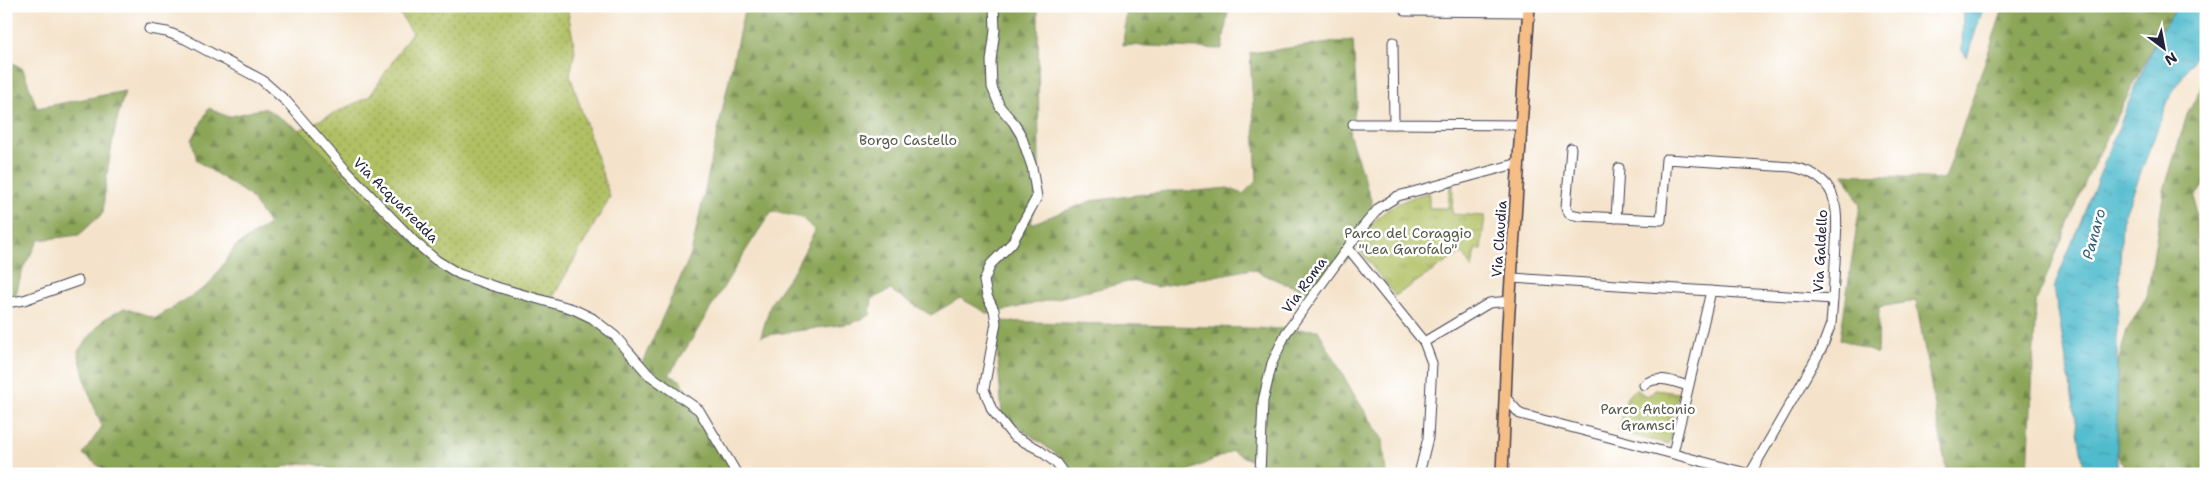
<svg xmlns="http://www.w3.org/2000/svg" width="2212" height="480" font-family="'Shantell Sans',sans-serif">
  <defs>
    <pattern id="grass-dots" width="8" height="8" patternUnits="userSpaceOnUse" patternTransform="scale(1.25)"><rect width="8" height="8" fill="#b0c063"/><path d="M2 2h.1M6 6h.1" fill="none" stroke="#8f9c53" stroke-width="1.8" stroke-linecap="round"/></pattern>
    <pattern id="forest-firs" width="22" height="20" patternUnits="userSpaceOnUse" patternTransform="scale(1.25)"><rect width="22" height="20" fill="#8ca659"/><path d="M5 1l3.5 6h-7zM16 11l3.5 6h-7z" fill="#72874b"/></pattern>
    <pattern id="park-tufts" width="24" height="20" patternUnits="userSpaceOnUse" patternTransform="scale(1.25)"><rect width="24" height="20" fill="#b0c063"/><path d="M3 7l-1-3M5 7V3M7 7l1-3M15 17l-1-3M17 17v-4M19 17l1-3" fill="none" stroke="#8f9c53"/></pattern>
    <pattern id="water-ripples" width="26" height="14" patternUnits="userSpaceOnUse" patternTransform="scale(1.25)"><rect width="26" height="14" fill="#50bbcd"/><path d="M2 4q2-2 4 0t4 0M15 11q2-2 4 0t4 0" fill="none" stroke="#4298a8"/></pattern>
  </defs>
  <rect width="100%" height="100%" fill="#fff"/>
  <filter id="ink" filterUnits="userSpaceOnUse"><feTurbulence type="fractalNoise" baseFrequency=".02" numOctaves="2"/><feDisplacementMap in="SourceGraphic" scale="10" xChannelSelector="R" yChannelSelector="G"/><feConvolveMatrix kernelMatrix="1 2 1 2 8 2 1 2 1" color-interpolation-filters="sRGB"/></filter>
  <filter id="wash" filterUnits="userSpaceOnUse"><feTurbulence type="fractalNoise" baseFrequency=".0096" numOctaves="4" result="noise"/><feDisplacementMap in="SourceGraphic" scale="20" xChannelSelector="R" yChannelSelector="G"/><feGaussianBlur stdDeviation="1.12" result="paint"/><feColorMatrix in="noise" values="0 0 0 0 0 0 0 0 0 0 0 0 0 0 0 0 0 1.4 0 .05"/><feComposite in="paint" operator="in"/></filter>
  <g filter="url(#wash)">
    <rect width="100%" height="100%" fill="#f4e3ca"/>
    <path fill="url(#grass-dots)" stroke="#69714f" d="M395 6H567L575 51 570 75 610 197 549 304 445 269 386 219 299 130 370 96 412 32Z"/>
    <g fill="url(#forest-firs)" stroke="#57644a">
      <path d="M745 6H918L919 9 942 13 949 6H1038L1039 180 1031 224 1091 201 1167 191H1197L1228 188 1243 194 1257 180 1250 53 1353 40 1357 103 1349 133 1372 203 1369 226 1349 258 1309 291 1283 283 1252 269 1156 287 1132 281 989 314 960 298 931 315 890 290 872 299 870 315 853 323 761 336 771 303 795 269 815 231 802 218 772 211C735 264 705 321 669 375L680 380 737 474H341C323 463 290 457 274 474H109L83 454 102 427 87 388 78 351 103 320 124 308 156 318 209 285 235 247 269 224 250 196 197 161 192 140 209 108 228 117 265 108 304 133 386 219 445 269 549 304 597 315 642 363 691 254Z"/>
      <path d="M1127 6H1229L1222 49 1123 45Z"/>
      <path d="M2004 6H2178L2158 35 2087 178 2036 302 2028 474H1947L1916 301 1879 307 1878 354 1840 339 1860 205 1844 174 1945 179Z"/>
      <path d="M6 59 23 69 37 108 125 91C113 132 106 171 103 213L79 235 39 240 23 268 15 298 6 300Z"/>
      <path d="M2206 78V182L2195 197 2198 267 2205 321 2206 474H2128L2116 452 2113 380 2127 330 2147 296 2164 190 2187 115Z"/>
      <path d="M995 321 1318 330 1353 393 1383 440 1386 474H1278L1232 451 1182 474H1075L1066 461 1002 415Z"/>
    </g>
    <g fill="url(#park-tufts)" stroke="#69714f">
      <path d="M1453 185 1452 214 1485 216 1481 249 1475 250 1472 269 1463 253 1448 261 1395 296 1362 253 1360 240C1380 210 1396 202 1429 192V208H1448L1450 186Z"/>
      <path d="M1636 389 1646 396 1651 394 1655 390 1679 393 1668 428 1672 429 1669 444 1618 432 1627 397Z"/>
    </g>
    <g fill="url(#water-ripples)" stroke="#396e84">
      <path d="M1963 6H1984L1967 57 1962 51Z"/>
      <path d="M2178 6H2206V40L2170 96 2122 222 2117 329V474H2085L2054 287 2131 97 2158 35Z"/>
    </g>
  </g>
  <g filter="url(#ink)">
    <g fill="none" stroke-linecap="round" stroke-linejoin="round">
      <defs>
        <g id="minor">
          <path d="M994 6 995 30 991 61 992 87 1000 107 1013 122 1021 135 1032 167 1037 197 1012 243 991 264 984 281 987 296 994 310 996 323 984 389 992 410 1013 436 1038 449 1056 463 1064 474"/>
          <path d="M1405 11 1529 12"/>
          <path d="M149 29 167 32 185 39 262 80 287 102 344 168 416 243 436 260 459 274 493 286 573 309 592 318 615 336 648 374 699 410 737 474"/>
          <path d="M1393 42 1394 124 1522 125"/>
          <path d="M1353 124H1394"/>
          <path d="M1616 218 1619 168"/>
          <path d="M1348 248 1424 342 1432 363 1428 438 1419 474"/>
          <path d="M1512 278 1833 299C1834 281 1835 263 1836 244 1838 205 1838 176 1792 167L1666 159 1661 220 1580 216 1570 214 1566 208 1571 148"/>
          <path d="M6 303 24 300 78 281"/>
          <path d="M1424 342 1489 303 1510 301"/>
          <path d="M1644 385C1656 374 1675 382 1688 386"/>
          <path d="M1505 397 1520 414 1750 474"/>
          <path d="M1673 453 1711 291"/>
          <path d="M1260 474 1263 401 1272 363 1286 333 1362 228 1379 208 1398 196 1519 163"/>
          <path d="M1750 474 1822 348 1831 324 1833 299"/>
        </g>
        <path id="major" d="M1502 474 1508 325 1529 6"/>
      </defs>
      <use href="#minor" stroke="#423f50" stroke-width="11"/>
      <use href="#major" stroke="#423f50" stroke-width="14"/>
      <use href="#minor" stroke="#fff" stroke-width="9"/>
      <use href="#major" stroke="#f6be87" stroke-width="11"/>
    </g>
  </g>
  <g text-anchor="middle" stroke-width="5" stroke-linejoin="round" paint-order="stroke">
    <g font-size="14" fill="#545949" stroke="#fff">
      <text x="908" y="145">Borgo Castello</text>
      <text x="1408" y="238">Parco del Coraggio<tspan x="1408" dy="16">"Lea Garofalo"</tspan></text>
      <text x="1648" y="414">Parco Antonio<tspan x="1648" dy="16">Gramsci</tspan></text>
    </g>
    <g font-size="14" fill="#22223b" stroke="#fff">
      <text transform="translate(396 200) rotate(45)" y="5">Via Acquafredda</text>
      <text transform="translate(1499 239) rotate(-86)" y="5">Via Claudia</text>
      <text transform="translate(1820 251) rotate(-87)" y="5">Via Galdello</text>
      <text transform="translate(1304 285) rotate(-54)" y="5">Via Roma</text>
    </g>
    <g font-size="15" font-style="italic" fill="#345f75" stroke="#fff">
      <text transform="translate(2094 234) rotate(-75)" y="5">Panaro</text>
    </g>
  </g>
  <rect width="2212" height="480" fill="none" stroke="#fff" stroke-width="25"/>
  <g transform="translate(2164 48) rotate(148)" stroke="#ffffff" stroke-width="4" paint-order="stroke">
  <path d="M0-4L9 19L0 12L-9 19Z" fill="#22223b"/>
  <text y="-8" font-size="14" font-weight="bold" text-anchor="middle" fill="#22223b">N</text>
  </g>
</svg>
